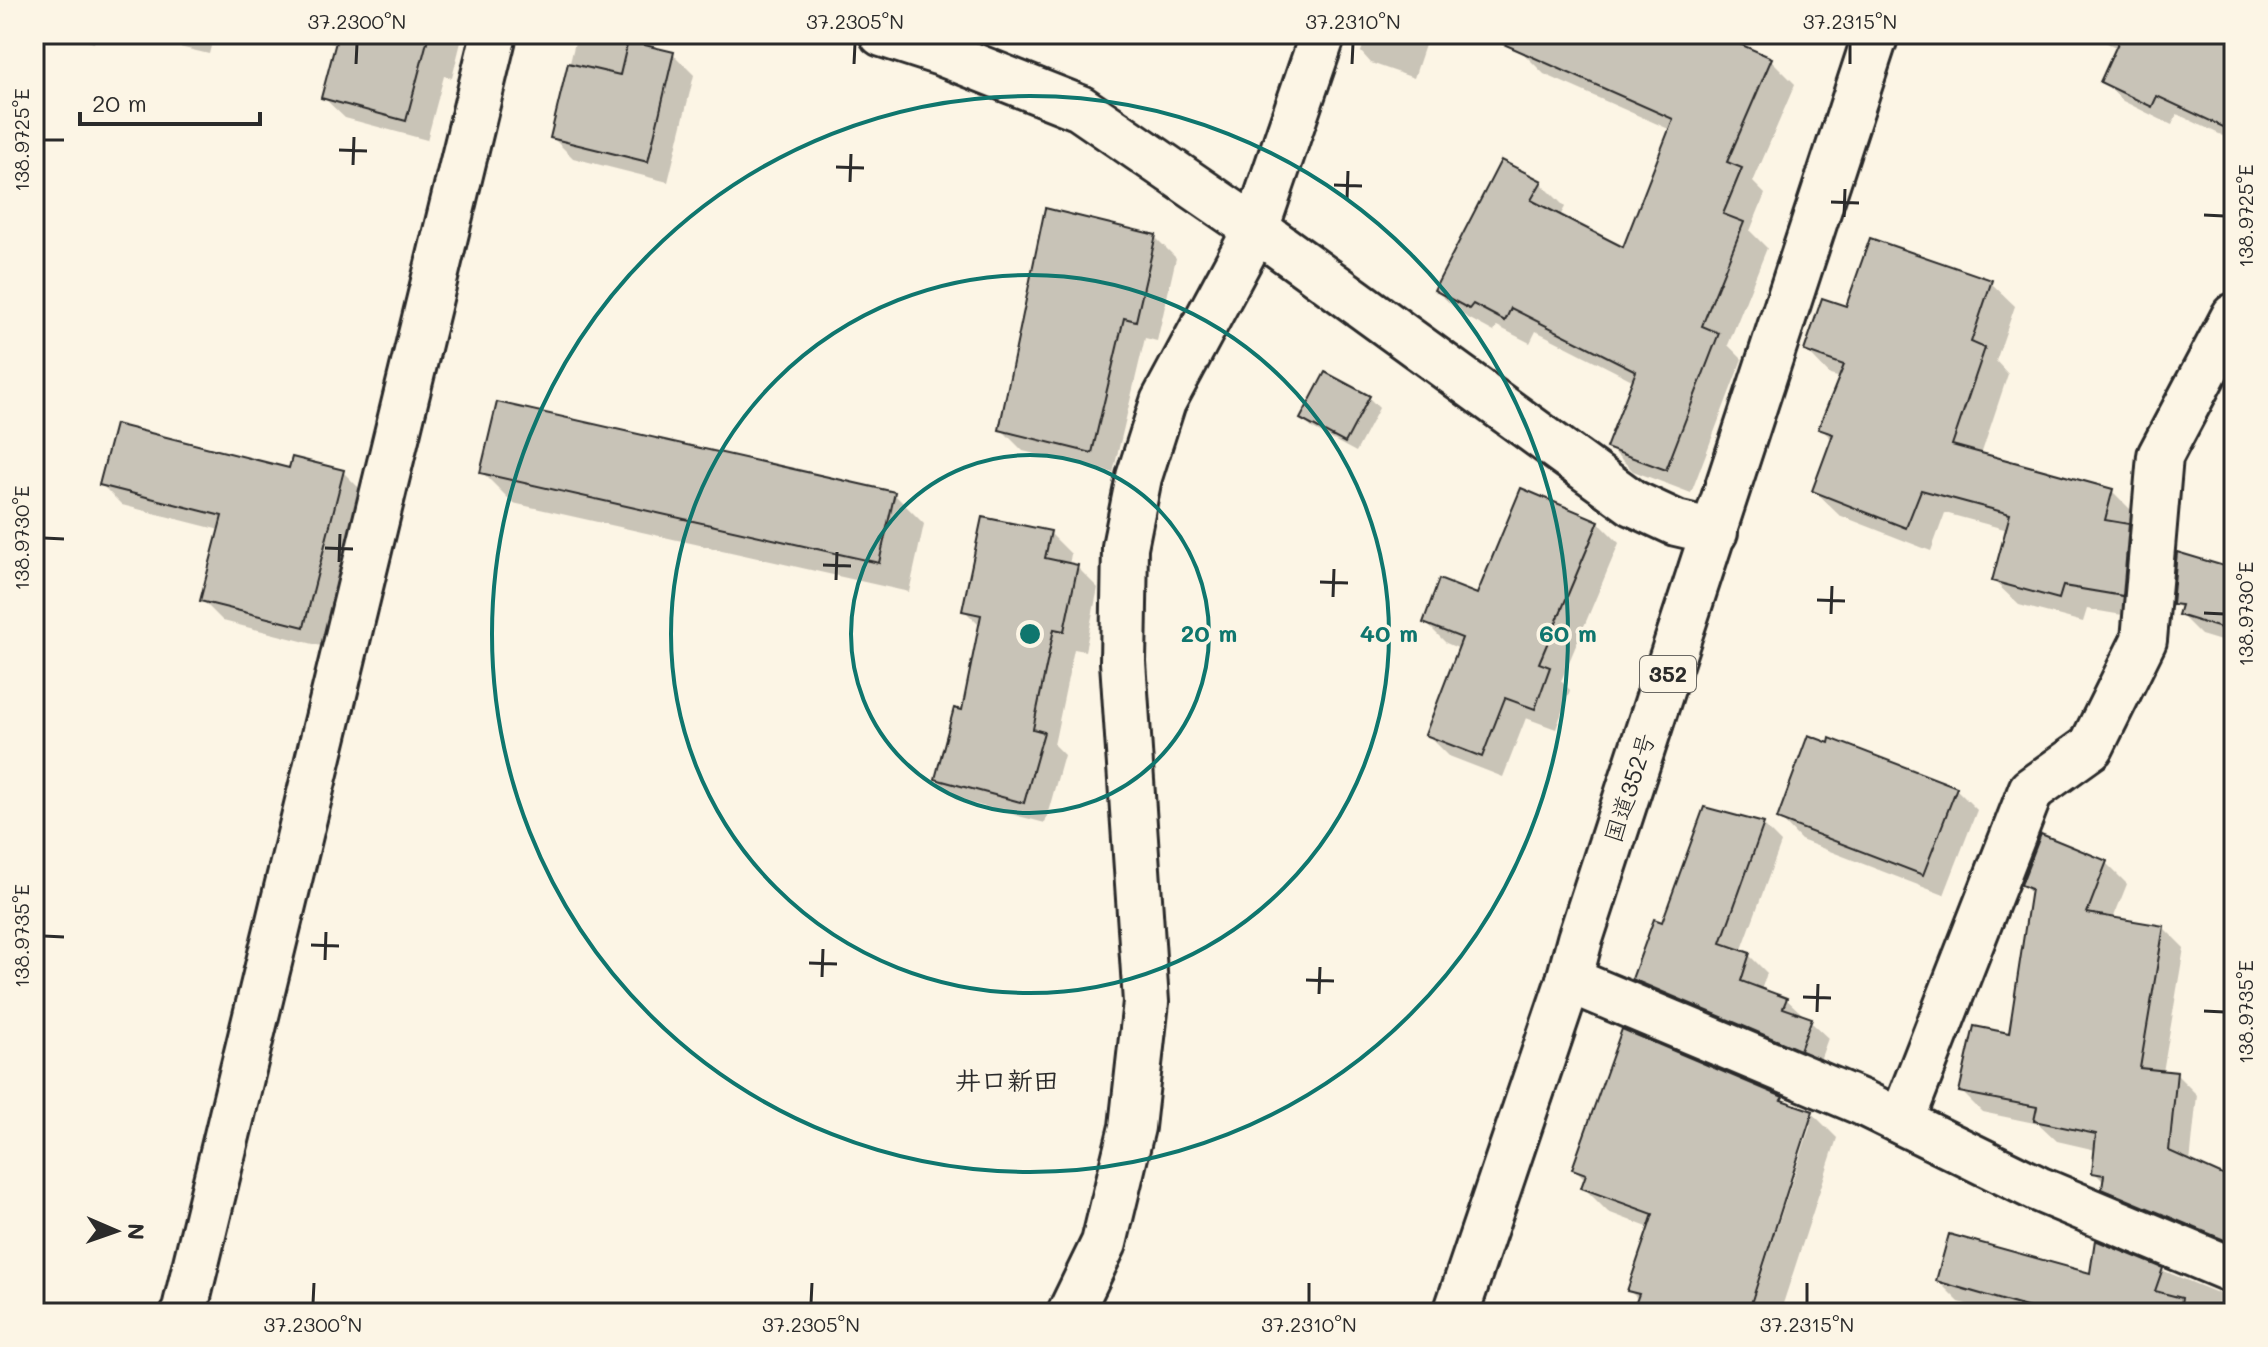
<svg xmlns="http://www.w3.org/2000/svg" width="2268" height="1347" font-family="Mali,'Klee One',sans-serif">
  <rect width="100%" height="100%" fill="#fcf5e5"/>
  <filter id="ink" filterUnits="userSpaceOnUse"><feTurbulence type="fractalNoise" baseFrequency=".0125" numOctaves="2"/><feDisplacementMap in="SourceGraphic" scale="16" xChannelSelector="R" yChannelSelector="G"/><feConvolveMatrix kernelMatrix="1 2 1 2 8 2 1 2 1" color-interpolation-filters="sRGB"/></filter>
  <g filter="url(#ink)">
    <g fill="#0003">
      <path d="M62 34H96L94 43Z"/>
      <path d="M125 34H214L209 54Z"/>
      <path d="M316 34H463L452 78 444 76 427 140 345 118 323 97 337 45 323 41Z"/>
      <path d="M577 34H591L673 54 694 75 668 182 573 158 552 137Z"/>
      <path d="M1367 34H1426L1428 36 1414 78 1371 63 1361 52Z"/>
      <path d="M1527 34H1712L1771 60 1795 84 1753 182 1765 194 1750 231 1767 248 1728 345 1742 359 1691 493 1633 471 1609 447 1634 381 1536 331 1530 343 1497 326 1494 332 1461 314 1436 290 1541 183 1565 207 1560 216 1624 250 1671 130 1544 74 1520 50Z"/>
      <path d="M2088 34H2224L2234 39V141L2177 114 2172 125 2123 101 2102 81 2118 48Z"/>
      <path d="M1155 237 1176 258 1157 341 1145 338 1113 473 1023 451 1002 430Z"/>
      <path d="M1990 282 2015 306 1996 361 2008 374 1981 455 2112 491 2136 515 2146 619 2087 609 2083 622 2019 605 1994 581 2008 530 1945 513 1931 551 1839 515 1814 491 1833 440 1820 428 1841 378 1830 375 1806 350 1848 309Z"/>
      <path d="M1326 375 1369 398 1379 408 1356 452 1313 429 1302 419Z"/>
      <path d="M291 471 343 472 364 493 325 647 223 621 202 600 220 530 122 505 101 484Z"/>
      <path d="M483 473 894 494 924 524 909 592 513 503Z"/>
      <path d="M1598 522 1619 543 1561 681 1570 690 1556 729 1526 718 1503 777 1449 756 1427 734 1460 649 1446 643 1425 622 1478 597Z"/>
      <path d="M1050 533 1071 554 1069 565 1077 567 1098 588 1085 651 1074 649 1054 745 1064 755 1045 823 958 800 937 779 963 713 981 627 965 611Z"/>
      <path d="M2234 571V645L2201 635 2180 614 2182 610 2174 603Z"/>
      <path d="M1956 789 1977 810 1944 895 1801 840 1780 818Z"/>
      <path d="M1705 810 1763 825 1781 843 1741 952 1749 955 1767 973 1761 990 1786 999 1828 1038 1818 1066 1652 997 1634 979 1663 924Z"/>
      <path d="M2106 863 2127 884 2113 919 2163 927 2184 948 2163 1072 2176 1074 2197 1095 2190 1163 2234 1182V1255L2125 1209 2104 1188 2105 1183 2094 1172 2096 1150 2057 1141 2039 1124 1982 1112 1961 1091 2010 1035 2032 894 2023 885Z"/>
      <path d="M1782 1098 1787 1104 1812 1113 1837 1138 1780 1313H1749L1811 1124H1807L1745 1313H1634L1639 1300 1629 1290 1650 1228 1608 1212 1583 1187 1586 1180 1575 1169Z"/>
      <path d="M2096 1243 2225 1296 2234 1297V1313H1998L1959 1302 1938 1281 2092 1275Z"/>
    </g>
    <g fill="#c8c3b7" stroke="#2b2b2b" stroke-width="2">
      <path d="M338 34H429L406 121 321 98Z"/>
      <path d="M1481 34H1717L1772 58 1727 162 1742 168 1723 214 1744 222 1702 326 1719 333 1666 470 1606 448 1636 371 1511 308 1505 321 1473 304 1469 309 1434 290 1501 160 1542 181 1531 200 1623 247 1673 119Z"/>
      <path d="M2122 34H2234V132L2157 96 2152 107 2100 82Z"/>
      <path d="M628 41 674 52 648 162 550 138 568 63 620 75Z"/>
      <path d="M1045 208 1156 235 1136 321 1124 318 1092 453 999 430Z"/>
      <path d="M1870 238 1992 280 1971 342 1985 348 1952 445 2113 489 2105 520 2129 524 2123 596 2063 586 2059 599 1992 581 2010 514 1921 490 1906 528 1812 491 1833 434 1818 429 1844 365 1804 351 1822 298 1846 306Z"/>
      <path d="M1325 372 1370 396 1345 443 1300 419Z"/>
      <path d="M497 402 895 492 879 563 480 473Z"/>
      <path d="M115 424 289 468 292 457 344 470 304 627 200 601 222 516 99 485Z"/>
      <path d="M1521 488 1599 521 1539 663 1550 667 1535 709 1505 698 1482 757 1425 735 1462 638 1423 623 1439 579 1477 594Z"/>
      <path d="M982 517 1051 531 1045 558 1078 565 1064 631 1054 629 1033 729 1044 732 1024 803 935 779 954 708 962 710 981 615 962 611Z"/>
      <path d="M2177 552 2234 569V632L2178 615 2181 605 2172 604Z"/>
      <path d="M1808 735 1829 743 1830 738 1957 787 1923 875 1777 819Z"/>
      <path d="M1704 807 1764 823 1721 943 1750 953 1741 981 1787 998 1783 1008 1812 1018 1800 1050 1632 979 1654 919 1662 922Z"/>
      <path d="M2041 834 2107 861 2087 913 2164 926 2140 1068 2177 1072 2169 1151 2234 1180V1244L2102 1189 2104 1175 2092 1173 2096 1134 2034 1121 2037 1107 1959 1092 1974 1026 2009 1033 2031 889 2021 885Z"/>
      <path d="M1622 1029 1783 1097 1781 1100 1813 1111 1748 1313H1632L1639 1294 1627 1291 1653 1214 1581 1188 1586 1174 1572 1169Z"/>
      <path d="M1949 1234 2090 1273 2095 1240 2163 1268 2155 1291 2182 1298 2180 1313H2047L1936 1281Z"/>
    </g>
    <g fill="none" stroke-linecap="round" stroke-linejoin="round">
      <defs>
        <g id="minor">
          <path d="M882 34 941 53 1080 108 1256 229 1633 503 1676 523 1715 532"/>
          <path d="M1569 980 1863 1103 2038 1189 2234 1271"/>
          <path d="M1902 1120 2031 790 2091 747 2144 640 2160 456 2234 316"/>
          <path d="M184 1313 494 34"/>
          <path d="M1070 1313 1104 1243 1132 1127 1146 1002 1123 662 1125 547 1139 477 1163 402 1256 229 1323 34"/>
        </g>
        <path id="highway" d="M1456 1313 1569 980 1580 939 1876 34"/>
      </defs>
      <use href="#minor" stroke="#2b2b2b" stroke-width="50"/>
      <use href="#highway" stroke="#2b2b2b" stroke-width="50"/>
      <use href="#minor" stroke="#fcf5e5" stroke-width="44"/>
      <use href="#highway" stroke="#fcf5e5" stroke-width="44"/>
    </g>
  </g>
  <path fill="none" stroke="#2b2b2b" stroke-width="3" d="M356 64 357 44M854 64 855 44M1352 64 1353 44M1850 64V44M44 140H64M339 150 367 151M353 165 354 137M836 167 864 168M850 182 851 154M1334 185 1362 186M1347 199 1348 171M1831 202 1859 203M2204 215 2224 216M1844 217 1845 189M44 538 64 539M325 548 353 549M339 562 340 534M823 565 851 566M836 580 837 552M1320 582 1348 583M1333 597 1334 569M1817 600 1845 601M2204 613 2224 614M1831 614 1832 586M44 936 64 937M311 945 339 946M325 960 326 932M809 963 837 964M822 977 823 949M1306 980 1334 981M1319 994 1320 967M1803 997 1831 998M2204 1011 2224 1012M1817 1012 1818 984M313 1303 314 1283M811 1303 812 1283M1309 1303V1283M1807 1303V1283"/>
  <g fill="none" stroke="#0f766e" stroke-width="4">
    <circle cx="1030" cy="634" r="179"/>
    <circle cx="1030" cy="634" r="359"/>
    <circle cx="1030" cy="634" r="538"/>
  </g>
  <g text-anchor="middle" stroke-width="7" stroke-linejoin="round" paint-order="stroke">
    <rect fill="#fcf5e5" stroke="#6a6863" stroke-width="2" x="1640" y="656" width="56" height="36" rx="6"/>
    <g font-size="22" font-weight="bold" fill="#2b2b2b">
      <text x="1668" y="682">352</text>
    </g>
    <g font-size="24" fill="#2b2b2b" stroke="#fcf5e5">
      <text transform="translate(1630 788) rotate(-72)" y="8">国道352号</text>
    </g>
    <g font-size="26" font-weight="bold" fill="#2b2b2b" stroke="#fcf5e5">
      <text x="1007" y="1090">井口新田</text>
    </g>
  </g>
  <circle cx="1030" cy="634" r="12" fill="#0f766e" stroke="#fcf5e5" stroke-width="4"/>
  <g font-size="24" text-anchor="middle" font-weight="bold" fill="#0f766e" stroke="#fcf5e5" stroke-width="7" stroke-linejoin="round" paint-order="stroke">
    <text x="1209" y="642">20 m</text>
    <text x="1389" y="642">40 m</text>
    <text x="1568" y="642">60 m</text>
  </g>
  <rect width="2268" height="1347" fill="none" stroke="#fcf5e5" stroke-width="88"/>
  <g transform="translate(116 1231) rotate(92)" stroke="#fcf5e5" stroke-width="6" paint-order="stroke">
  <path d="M0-6L14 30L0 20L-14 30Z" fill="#2b2b2b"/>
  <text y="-12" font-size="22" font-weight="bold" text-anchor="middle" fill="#2b2b2b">N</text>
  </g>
  <path d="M80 112v12h180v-12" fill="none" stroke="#2b2b2b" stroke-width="4"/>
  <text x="92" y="112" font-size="24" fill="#2b2b2b" stroke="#fcf5e5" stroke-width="6" paint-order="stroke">20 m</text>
  <rect x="44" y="44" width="2180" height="1259" fill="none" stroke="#2b2b2b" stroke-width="3"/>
  <g font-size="20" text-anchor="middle" fill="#2b2b2b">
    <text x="357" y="29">37.2300°N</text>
    <text x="855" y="29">37.2305°N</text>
    <text x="1353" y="29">37.2310°N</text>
    <text x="1850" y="29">37.2315°N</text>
    <text transform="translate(22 140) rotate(-90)" y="7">138.9725°E</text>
    <text transform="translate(2246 216) rotate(-90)" y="7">138.9725°E</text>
    <text transform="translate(22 538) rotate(-90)" y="7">138.9730°E</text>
    <text transform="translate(2246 614) rotate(-90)" y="7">138.9730°E</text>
    <text transform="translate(22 936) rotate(-90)" y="7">138.9735°E</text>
    <text transform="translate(2246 1012) rotate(-90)" y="7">138.9735°E</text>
    <text x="313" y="1332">37.2300°N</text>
    <text x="811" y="1332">37.2305°N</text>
    <text x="1309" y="1332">37.2310°N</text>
    <text x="1807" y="1332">37.2315°N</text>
  </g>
</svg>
